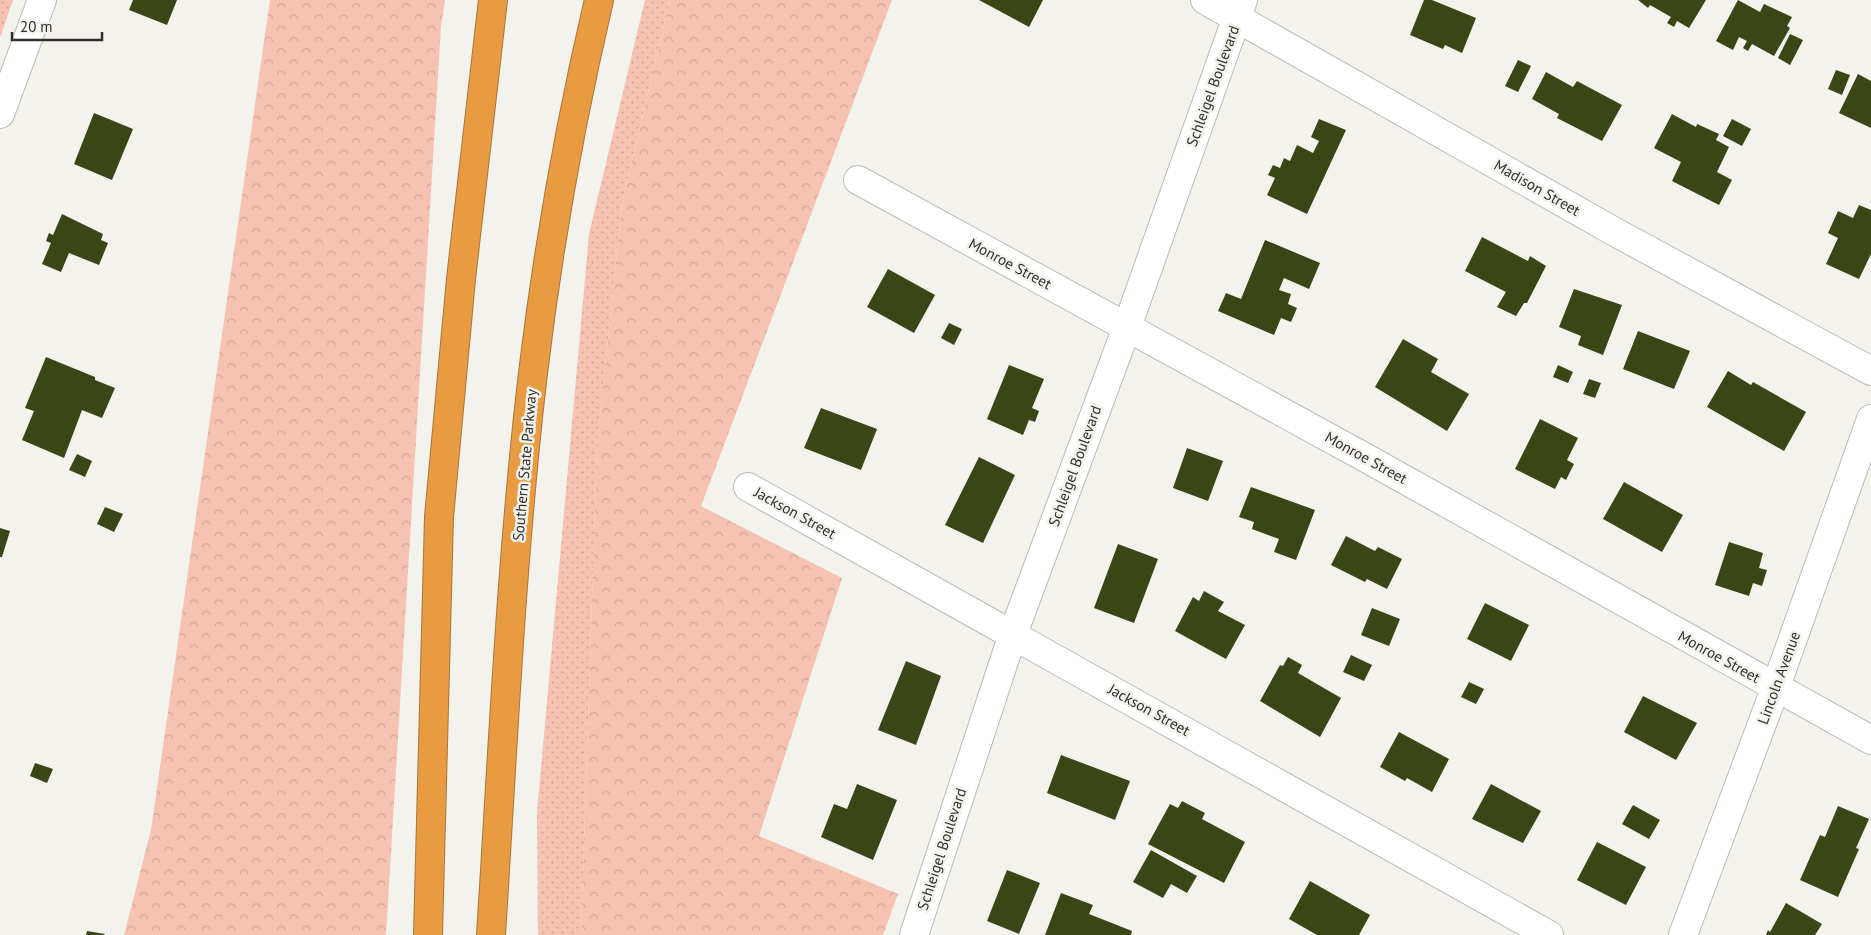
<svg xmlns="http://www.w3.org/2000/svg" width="1871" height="935" font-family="'PT Sans',sans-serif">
  <defs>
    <pattern id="grass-dots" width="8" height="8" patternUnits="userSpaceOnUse" patternTransform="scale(1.25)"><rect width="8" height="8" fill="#f6c3b2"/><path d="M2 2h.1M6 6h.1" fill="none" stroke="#d3a899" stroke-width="1.8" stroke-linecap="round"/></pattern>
    <pattern id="forest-crowns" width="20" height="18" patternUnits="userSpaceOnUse" patternTransform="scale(1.25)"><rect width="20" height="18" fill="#f6c3b2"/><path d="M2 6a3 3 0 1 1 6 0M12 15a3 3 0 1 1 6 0" fill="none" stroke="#d3a899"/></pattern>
  </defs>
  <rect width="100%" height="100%" fill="#f3f2ed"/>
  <g fill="url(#grass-dots)">
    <path d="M0 0H13L0 38Z"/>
    <path d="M645 0H670L622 203 597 445 581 935H538L537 813 589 234Z"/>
  </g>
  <g fill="url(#forest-crowns)">
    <path d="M270 0H445L441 26 386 935H124L151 830Z"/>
    <path d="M670 0H892L701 506 842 578 759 836 898 894 883 935H581L597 445 622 203Z"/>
  </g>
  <g fill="#3b4616">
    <path d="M133 0H177L167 25 129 10Z"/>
    <path d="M979 0H1043L1029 27Z"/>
    <path d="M1424 0H1432L1476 18 1462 53 1445 45 1443 49 1410 35Z"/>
    <path d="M1638 0H1706L1689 28 1677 21 1674 27 1667 23 1671 17 1650 5 1648 8Z"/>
    <path d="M1738 0 1760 12 1764 4 1792 17 1787 26 1790 28 1774 56 1752 44 1748 51 1743 48 1747 41 1739 37 1733 50 1716 41Z"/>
    <path d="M1790 34 1803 40 1790 65 1778 58Z"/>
    <path d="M1518 60 1531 66 1518 92 1505 86Z"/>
    <path d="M1836 70 1850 75 1842 95 1828 89Z"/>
    <path d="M1546 72 1573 87 1577 81 1622 105 1602 141 1557 118 1559 114 1532 99Z"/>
    <path d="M1858 74 1871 81V128L1839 113Z"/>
    <path d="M94 113 133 129 112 180 74 164Z"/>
    <path d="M1672 114 1696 127 1697 124 1719 134 1716 140 1729 147 1717 172 1732 180 1719 205 1672 181 1681 162 1654 148Z"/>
    <path d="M1319 119 1346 130 1307 214 1267 195 1275 178 1268 175 1273 165 1280 168 1284 158 1290 161 1297 145 1313 153 1319 141 1311 137Z"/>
    <path d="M1732 119 1751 129 1742 146 1723 136Z"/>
    <path d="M1859 205 1871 210V254L1859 279 1826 264 1838 238 1828 233 1838 211 1853 218Z"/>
    <path d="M62 214 103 234 101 240 108 243 99 265 69 253 61 272 42 264 51 243 46 241 49 233 53 235Z"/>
    <path d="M1482 237 1528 261 1530 256 1546 266 1527 303H1524L1516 316 1497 307 1506 292 1465 271Z"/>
    <path d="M1265 240 1320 263 1309 289 1284 278 1279 290 1291 294 1288 304 1297 308 1291 322 1281 318 1274 335 1218 311 1226 293 1241 299Z"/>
    <path d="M888 269 935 295 914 333 867 307Z"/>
    <path d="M1574 289 1622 305 1603 355 1578 345 1581 336 1559 327Z"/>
    <path d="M949 323 962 329 954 345 941 338Z"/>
    <path d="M1638 331 1690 351 1674 389 1623 369Z"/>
    <path d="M1403 339 1438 359 1431 372 1469 394 1447 431 1375 387Z"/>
    <path d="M46 357 95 377V380L115 388 102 418 82 410 64 458 22 440 34 411 25 408Z"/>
    <path d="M1009 365 1044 379 1032 408 1039 411 1035 422 1029 420 1023 435 987 419Z"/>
    <path d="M1558 365 1573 372 1568 383 1553 377Z"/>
    <path d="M1728 371 1751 385 1753 382 1806 412 1784 451 1707 407Z"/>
    <path d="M1589 379 1601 383 1595 398 1583 394Z"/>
    <path d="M821 408 877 429 861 470 804 448Z"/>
    <path d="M1540 419 1578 438 1567 460 1574 464 1566 480 1561 477 1555 489 1515 469Z"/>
    <path d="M1187 448 1223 461 1208 501 1173 488Z"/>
    <path d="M77 454 92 461 85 477 69 470Z"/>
    <path d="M979 457 1015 475 983 543 945 525Z"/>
    <path d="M1624 482 1683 515 1662 552 1603 519Z"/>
    <path d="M1251 487 1315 510 1296 560 1274 552 1279 539 1252 529 1254 522 1239 517Z"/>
    <path d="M105 507 123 514 114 532 97 524Z"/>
    <path d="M0 528 10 531 2 557H0Z"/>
    <path d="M1346 536 1375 551 1378 547 1402 559 1387 589 1367 579 1365 582 1331 565Z"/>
    <path d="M1729 542 1763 553 1759 568 1767 570 1762 586 1753 583 1749 596 1715 585Z"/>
    <path d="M1118 544 1158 559 1134 623 1094 608Z"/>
    <path d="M1204 591 1224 602 1218 611 1245 625 1226 659 1175 631 1193 597 1199 601Z"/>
    <path d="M1485 603 1529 625 1511 661 1467 639Z"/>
    <path d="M1372 608 1400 619 1389 646 1361 635Z"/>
    <path d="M1351 655 1372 665 1364 681 1343 672Z"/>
    <path d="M1288 657 1302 665 1298 673 1341 698 1320 737 1260 701 1280 665 1283 666Z"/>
    <path d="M906 661 941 676 916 745 878 730Z"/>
    <path d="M1469 682 1484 689 1476 704 1461 697Z"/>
    <path d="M1643 696 1697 723 1676 760 1624 732Z"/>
    <path d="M1399 732 1449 759 1432 792 1407 778 1405 781 1380 767Z"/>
    <path d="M1061 755 1130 781 1115 820 1047 793Z"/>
    <path d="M35 763 53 769 47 783 30 776Z"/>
    <path d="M857 784 897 800 873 860 821 837 834 804 847 809Z"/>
    <path d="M1491 784 1541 811 1523 843 1472 819Z"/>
    <path d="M1182 801 1205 813 1202 819 1245 842 1224 883 1148 844 1170 804 1178 808Z"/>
    <path d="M1633 805 1660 820 1649 839 1622 824Z"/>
    <path d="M1838 806 1869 819 1856 848 1859 849 1838 897 1800 880 1820 835 1825 837Z"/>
    <path d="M1597 842 1646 867 1626 905 1577 880Z"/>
    <path d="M1151 850 1197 876 1187 893 1171 884 1163 898 1133 882Z"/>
    <path d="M1007 870 1040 883 1019 934 987 921Z"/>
    <path d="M1310 881 1370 915 1359 935H1317L1289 919Z"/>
    <path d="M1061 893 1093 905 1089 914 1132 931 1131 935H1045Z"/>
    <path d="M1786 903 1822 924 1815 935H1766L1768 930 1770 932Z"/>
    <path d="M87 931 105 934 104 935H86Z"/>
  </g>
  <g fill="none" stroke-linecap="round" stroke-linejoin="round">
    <defs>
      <g id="minor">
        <path d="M1205 0 1615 232 1871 371"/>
        <path d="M0 114 42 0"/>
        <path d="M858 180 1366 458 1871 740"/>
        <path d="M748 487 1549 935"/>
        <path d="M914 935 1013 634 1127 327 1243 0"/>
        <path d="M1683 935 1775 689 1871 419"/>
      </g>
      <g id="highway">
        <path d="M428 935 439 517 461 279 493 0"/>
        <path d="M491 935C503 748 511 559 533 373 548 248 570 123 599 0"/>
      </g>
    </defs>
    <use href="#minor" stroke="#bcbbb7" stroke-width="30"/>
    <use href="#highway" stroke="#a9763a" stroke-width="30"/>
    <use href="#minor" stroke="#fff" stroke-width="28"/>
    <use href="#highway" stroke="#e99b41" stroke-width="28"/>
  </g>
  <g text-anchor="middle" stroke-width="5" stroke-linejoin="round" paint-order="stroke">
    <g font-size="15" fill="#31302e" stroke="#f3f2ed">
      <text transform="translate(1213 86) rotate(-70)" y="5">Schleigel Boulevard</text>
      <text transform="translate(1537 188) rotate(30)" y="5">Madison Street</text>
      <text transform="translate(1010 264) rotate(28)" y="5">Monroe Street</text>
      <text transform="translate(1366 458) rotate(29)" y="5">Monroe Street</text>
      <text transform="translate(525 465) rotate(-85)" y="5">Southern State Parkway</text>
      <text transform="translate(1075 466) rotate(-70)" y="5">Schleigel Boulevard</text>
      <text transform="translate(795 513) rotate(29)" y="5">Jackson Street</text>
      <text transform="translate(1719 657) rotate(29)" y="5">Monroe Street</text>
      <text transform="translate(1779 678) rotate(-70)" y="5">Lincoln Avenue</text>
      <text transform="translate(1149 710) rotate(29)" y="5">Jackson Street</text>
      <text transform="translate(942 849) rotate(-72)" y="5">Schleigel Boulevard</text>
    </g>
  </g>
  <path d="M12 32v8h90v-8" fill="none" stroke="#31302e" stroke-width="2.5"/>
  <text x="20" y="32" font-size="15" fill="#31302e" stroke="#f3f2ed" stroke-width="4" paint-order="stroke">20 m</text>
</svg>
